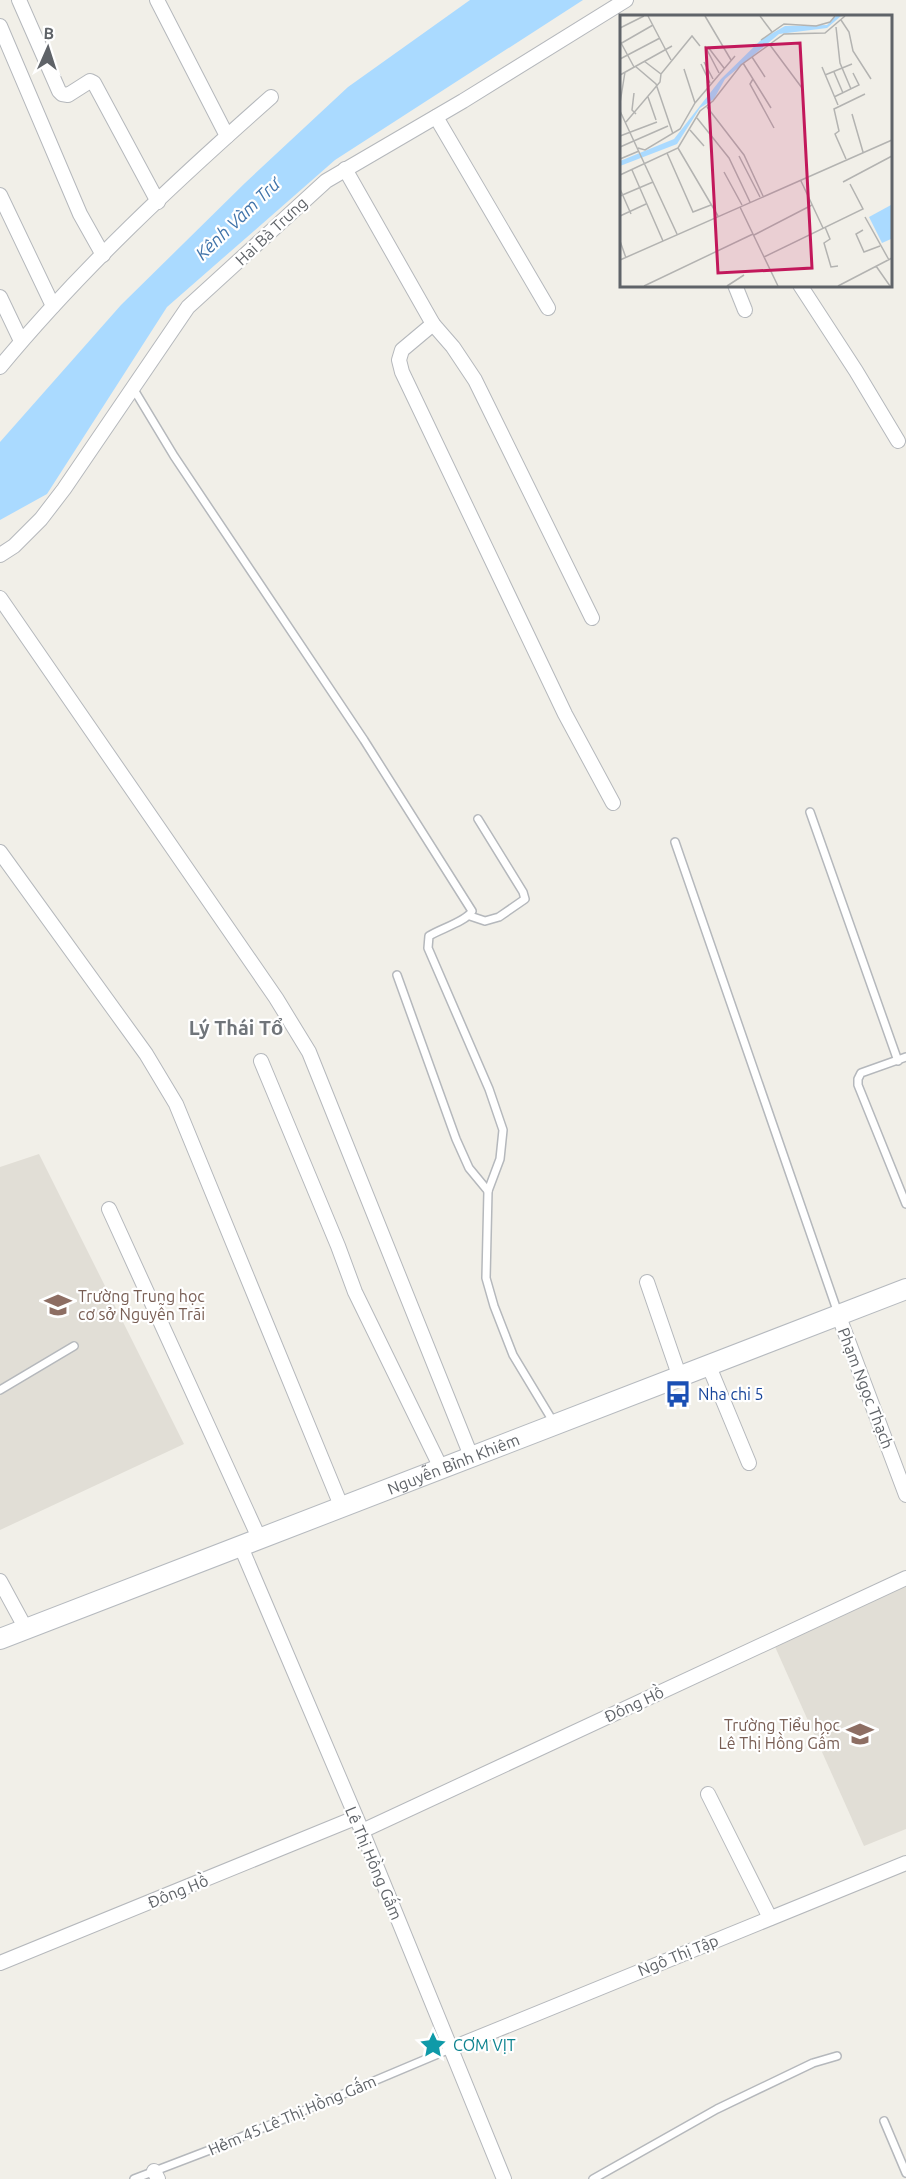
<svg xmlns="http://www.w3.org/2000/svg" width="906" height="2179" font-family="Ubuntu,sans-serif">
  <rect width="100%" height="100%" fill="#f1efe8"/>
  <g fill="#e1ded6">
    <path d="M39 1154 184 1444 0 1530V1167Z"/>
    <path d="M906 1579V1829L864 1846 772 1640Z"/>
  </g>
  <path fill="#aadaff" d="M470 0H583L335 160 167 307 47 494 0 520V442L121 305 245 183 348 87Z"/>
  <g fill="none" stroke-linecap="round" stroke-linejoin="round">
    <defs>
      <g id="lane">
        <path d="M133 388 174 456 364 740 472 911C467 921 440 929 429 936L428 948 489 1089 503 1130 500 1159 488 1191 486 1278 494 1306 513 1355 554 1423"/>
        <path d="M810 812 898 1061"/>
        <path d="M675 842 838 1313"/>
        <path d="M470 916 485 921 499 917 525 899 523 892 478 819"/>
        <path d="M397 975 456 1139 469 1168 488 1191"/>
        <path d="M906 1057 861 1073 858 1079V1085L906 1204"/>
        <path d="M0 1390 74 1346"/>
        <path d="M884 2121 906 2173"/>
        <path d="M134 2179 215 2148 450 2049"/>
        <path d="M593 2179 717 2109 813 2063 837 2056"/>
      </g>
      <g id="street">
        <path d="M19 0 59 91 62 94 68 95 90 81 94 83 158 202"/>
        <path d="M157 0 227 136"/>
        <path d="M0 26 80 214 103 255"/>
        <path d="M436 117 548 308"/>
        <path d="M345 169 433 324 453 347 475 380 592 618"/>
        <path d="M0 195 53 306"/>
        <path d="M735 285 745 310"/>
        <path d="M800 285 856 371 898 441"/>
        <path d="M0 297 21 341"/>
        <path d="M433 324 402 350 399 360 402 372 565 714 613 803"/>
        <path d="M0 367C80 270 177 180 271 97"/>
        <path d="M0 555 14 546 41 519 64 489 188 307 326 181 463 101 626 0"/>
        <path d="M0 598 276 998 309 1052 471 1456"/>
        <path d="M0 852 146 1054 176 1104 342 1508"/>
        <path d="M261 1061 338 1246 355 1292 441 1468"/>
        <path d="M109 1209 260 1540"/>
        <path d="M647 1282 679 1375"/>
        <path d="M838 1314 906 1495"/>
        <path d="M708 1364 749 1463"/>
        <path d="M241 1547 362 1831 504 2179"/>
        <path d="M0 1581 26 1629"/>
        <path d="M708 1794 770 1918"/>
        <path d="M362 1831 906 1578"/>
        <path d="M0 1963 355 1818"/>
        <path d="M450 2049 906 1863"/>
        <path d="M154 2171 158 2179"/>
      </g>
      <g id="secondary">
        <path id="s1" d="M0 1639C303 1524 603 1404 906 1289"/>
      </g>
    </defs>
    <use href="#lane" stroke="#b5b8bc" stroke-width="10"/>
    <use href="#street" stroke="#b5b8bc" stroke-width="16"/>
    <use href="#secondary" stroke="#b6babf" stroke-width="22"/>
    <use href="#lane" stroke="#fff" stroke-width="7"/>
    <use href="#street" stroke="#fff" stroke-width="14"/>
    <use href="#secondary" stroke="#fff" stroke-width="20"/>
  </g>
  <defs>
    <symbol id="school-bare" viewBox="-9 -9 18 18"><path d="M0-5L7-2L0 1L-7-2ZM-4 1L0 2.5L4 1V4Q0 6-4 4Z" fill="#8d6e63" stroke="#fff" stroke-width="2.5" paint-order="stroke"/></symbol>
    <symbol id="bus-bare" viewBox="-9 -9 18 18"><path d="M-5-6H5V4H4V6H2V4H-2V6H-4V4H-5ZM-3.5-4V0h7V-4ZM-3.5 1.2v1.5H-2V1.2ZM2 1.2v1.5H3.5V1.2Z" fill="#1a4fb4" stroke="#fff" stroke-width="2.5" paint-order="stroke"/></symbol>
    <symbol id="sight-bare" viewBox="-9 -9 18 18"><path d="M0-6L1.8-2.2L6-1.7L2.9 1.2L3.7 5.4L0 3.3L-3.7 5.4L-2.9 1.2L-6-1.7L-1.8-2.2Z" fill="#0f9aa8" stroke="#fff" stroke-width="2.5" paint-order="stroke"/></symbol>
  </defs>
  <g fill-rule="evenodd">
    <use href="#school-bare" x="39" y="1286" width="38" height="38"/>
    <use href="#bus-bare" x="659" y="1375" width="38" height="38"/>
    <use href="#school-bare" x="841" y="1715" width="38" height="38"/>
    <use href="#sight-bare" x="414" y="2026" width="38" height="38"/>
  </g>
  <g text-anchor="middle" stroke-width="4.5" stroke-linejoin="round" paint-order="stroke">
    <g font-size="16" fill="#5f6368" stroke="#fff">
      <text transform="translate(271 231) rotate(-43)" y="6">Hai Bà Trưng</text>
      <text transform="translate(866 1388) rotate(69)" y="6">Phạm Ngọc Thạch</text>
      <text dy="6" stroke="none"><textPath href="#s1" startOffset="486">Nguyễn Bỉnh Khiêm</textPath></text>
      <text transform="translate(634 1704) rotate(-25)" y="6">Đông Hồ</text>
      <text transform="translate(374 1863) rotate(67)" y="6">Lê Thị Hồng Gấm</text>
      <text transform="translate(178 1891) rotate(-22)" y="6">Đông Hồ</text>
      <text transform="translate(678 1955) rotate(-22)" y="6">Ngô Thị Tập</text>
      <text transform="translate(292 2115) rotate(-23)" y="6">Hẻm 45 Lê Thị Hồng Gấm</text>
    </g>
    <g font-size="16" fill="#785e54" stroke="#fff" text-anchor="start">
      <text x="78" y="1302">Trường Trung học<tspan x="78" dy="18">cơ sở Nguyễn Trãi</tspan></text>
      <text x="840" y="1731" text-anchor="end">Trường Tiểu học<tspan x="840" dy="18">Lê Thị Hồng Gấm</tspan></text>
    </g>
    <g font-size="16" fill="#164399" stroke="#fff" text-anchor="start">
      <text x="698" y="1400">Nha chi 5</text>
    </g>
    <g font-size="16" fill="#0d838f" stroke="#fff" text-anchor="start">
      <text x="453" y="2051">CƠM VỊT</text>
    </g>
    <g font-size="18" font-style="italic" fill="#4174aa" stroke="#fff">
      <text transform="translate(238 219) rotate(-44)" y="6">Kênh Vàm Trư</text>
    </g>
    <g font-size="20" font-weight="bold" fill="#70757a" stroke="#fff">
      <text x="236" y="1035">Lý Thái Tổ</text>
    </g>
  </g>
  <g transform="translate(620 15)">
    <rect width="272" height="272" fill="#f1efe8"/>
    <path d="M216 1H221L207 13 159 19 105 64 94 84 80 93 57 129 0 151V146L54 124 101 64 142 24 165 11 207 10ZM271 190V224L262 228 249 202Z" fill="#aadaff"/>
    <path fill="none" stroke="#b3b3b1" stroke-width="1.5" d="M28 1 51 45M85 1 111 45M140 1 152 17M221 5 229 17 233 36 251 64M216 12 220 48 231 74M0 13 24 1M141 25 164 9 196 11 210 7 215 1M0 26 14 52M0 29 33 10M150 30 182 73M85 31 99 58M88 32 104 53M132 42 145 62M0 44 40 23M24 46 41 59 72 21 80 31M84 47 93 64M123 48 151 93M81 49 90 68M15 51 36 69 53 119M202 52 218 90M64 54 75 88M214 57 223 78M0 60 52 31M205 60 232 49M133 64 130 69 154 113M14 78 12 95 16 99M28 82 36 105M214 82 239 70 233 58M0 88 5 57M87 92 124 140 143 181M0 96 57 219M232 99 243 137M77 103 109 143 130 187M6 107 40 67 41 59M70 115 84 131M0 121 37 107M0 132 48 111M18 133 25 135 60 114 75 88 115 41M58 133 98 201M47 138 73 197 91 190M119 141 140 182M0 144 19 136M226 144 215 119 219 116 214 94 245 79M12 155 43 226M104 157 122 190M0 160 58 133 80 96 93 86 121 50 164 19 205 18 225 1M181 166 203 213M223 167 272 141M0 174 11 199M0 181 33 167M120 192 158 271M0 201 26 189M245 202 269 245M205 212 210 224 204 228 211 252 218 251M243 215 236 219 244 237 260 231M134 220 192 190M0 226 6 243M144 242 243 194 230 169M0 245 272 125M256 251 270 271M24 271 133 219M107 271 124 260M218 271 272 243"/>
    <path fill="#c2185b" fill-opacity="0.15" stroke="#c2185b" stroke-width="3" d="M180 28 192 253 98 258 86 33Z"/>
    <rect width="272" height="272" fill="none" stroke="#5f6368" stroke-width="3"/>
  </g>
  <g transform="translate(48 48) rotate(3)" stroke="#ffffff" stroke-width="4.5" paint-order="stroke">
  <path d="M0-4.5L10 22L0 15L-10 22Z" fill="#5f6368"/>
  <text y="-9" font-size="16" font-weight="bold" text-anchor="middle" fill="#5f6368">B</text>
  </g>
</svg>
